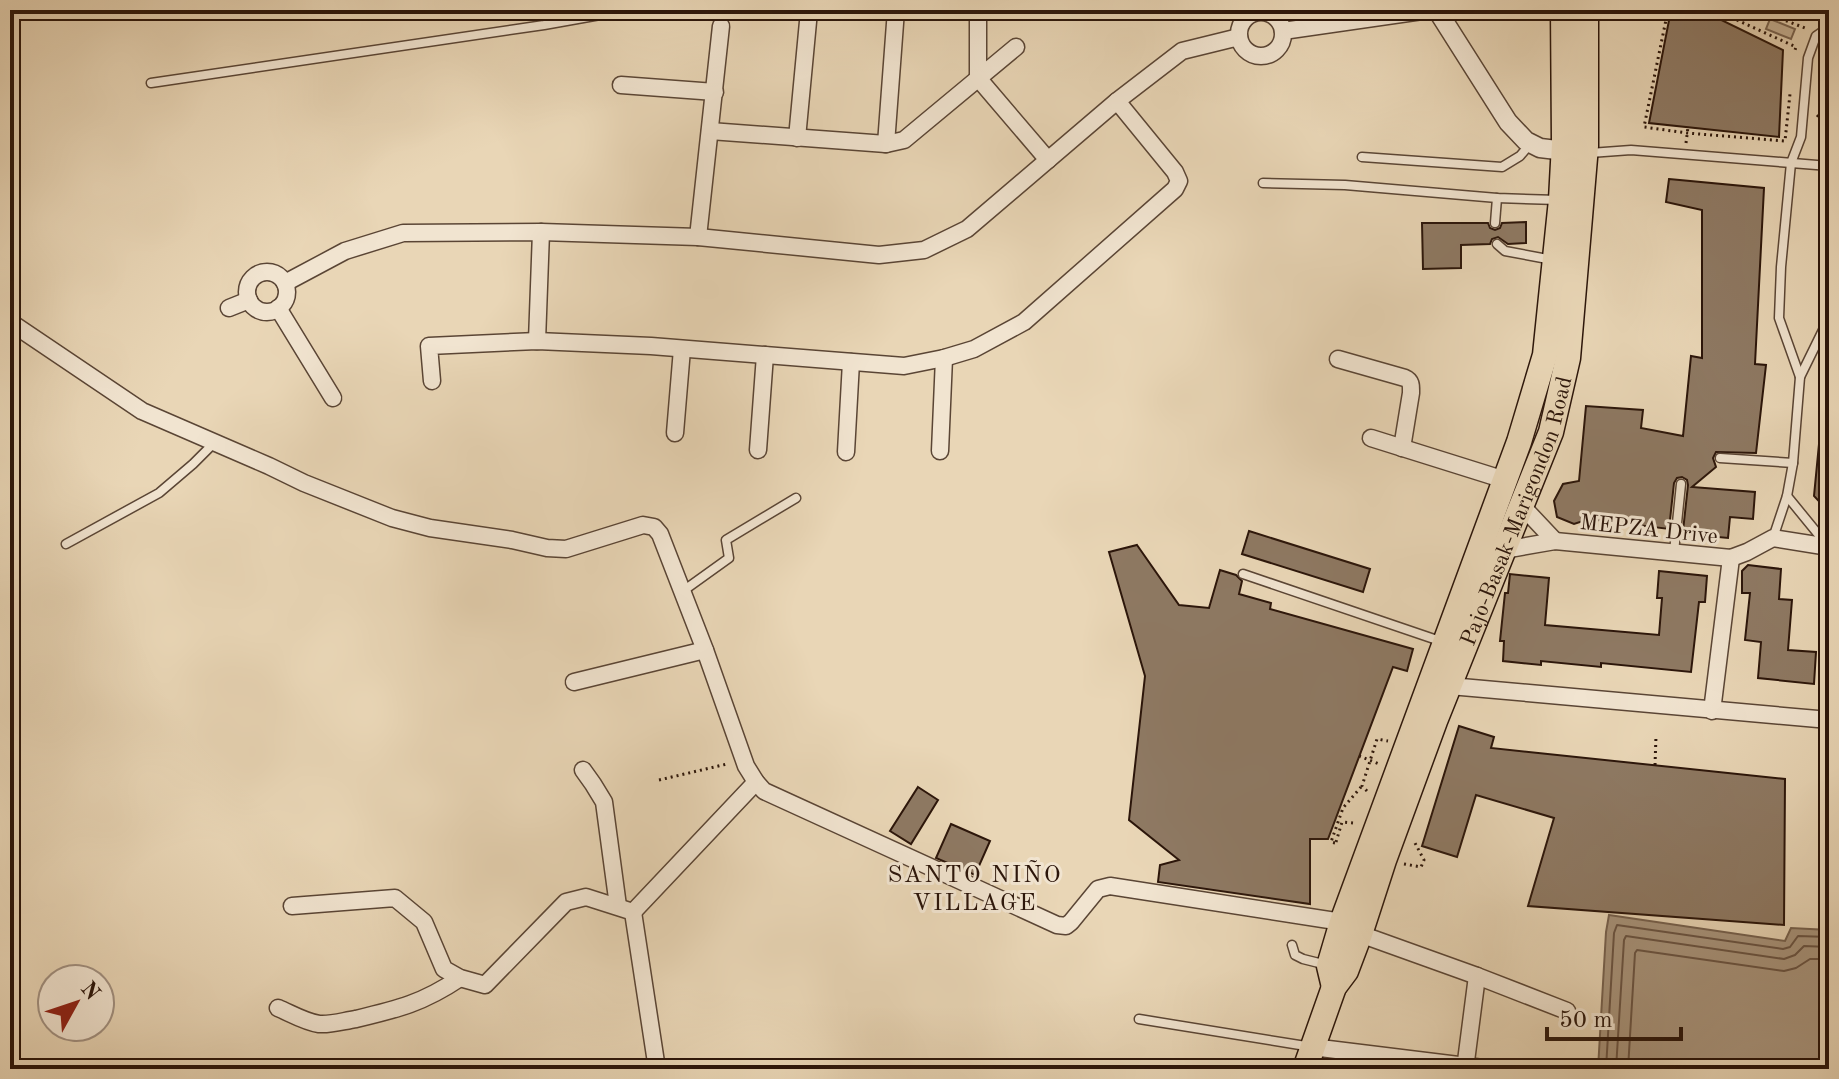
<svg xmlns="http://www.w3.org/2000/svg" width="1839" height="1079" font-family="'Old Standard TT',serif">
  <rect width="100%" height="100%" fill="#e9d6b6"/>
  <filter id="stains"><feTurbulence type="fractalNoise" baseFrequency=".0025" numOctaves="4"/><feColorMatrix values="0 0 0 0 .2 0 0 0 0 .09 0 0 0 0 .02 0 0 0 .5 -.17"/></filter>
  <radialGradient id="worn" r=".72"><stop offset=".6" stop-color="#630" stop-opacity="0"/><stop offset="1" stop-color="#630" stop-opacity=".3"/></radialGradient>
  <path fill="#c9b599" stroke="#7a6552" stroke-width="2" d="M1770 19 1795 29 1791 39 1766 29Z"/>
  <path fill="#a8947c" stroke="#76614e" stroke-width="2" d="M1609 915 1785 941 1791 928 1829 930V1069H1598L1606 932Z"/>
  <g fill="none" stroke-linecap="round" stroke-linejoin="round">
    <g stroke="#6a5443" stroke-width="2">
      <path d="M1606 1069 1614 933 1617 925 1783 949 1790 947 1798 936 1829 937"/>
      <path d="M1616 1069 1624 940 1626 936 1784 959 1795 955 1804 946 1829 947"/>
      <path d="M1628 1069 1635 953 1637 950 1784 971 1796 968 1810 959H1829"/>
    </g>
  </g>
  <g fill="#8e7963" stroke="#2b150a" stroke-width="2">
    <path d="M1671 10H1701L1783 50 1779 137 1649 123Z"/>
    <path d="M1669 179 1764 188 1755 364 1766 365 1756 453 1716 452 1713 458 1716 467 1692 487 1755 492 1753 519 1730 517 1728 538 1687 534V531H1683L1688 485 1687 480 1682 477 1677 478 1674 483 1669 529 1589 519 1574 524 1557 517 1554 501 1563 484 1579 481 1586 406 1643 410 1641 428 1683 436 1691 356 1702 358V210L1666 202Z"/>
    <path d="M1526 222V243L1508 244 1498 237 1492 239 1490 244 1461 245V268L1423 269 1422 223H1488L1490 228 1495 230 1500 228 1502 223Z"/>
    <path d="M1819 444 1829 445V512L1814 496Z"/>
    <path d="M1249 531 1370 569 1363 592 1242 554Z"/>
    <path d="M1137 545 1179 605 1209 608 1220 570 1236 575 1242 581 1239 594 1271 603 1270 609 1413 649 1407 671 1393 667 1328 839H1310V904L1158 882 1160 865 1179 860 1129 820 1145 676 1109 552Z"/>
    <path d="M1748 565 1781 569 1779 599 1792 600 1788 650 1816 652 1814 684 1758 678 1761 642 1745 640 1750 593H1742V571Z"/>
    <path d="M1659 571 1707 576 1705 602H1699L1691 672 1601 663V667L1541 661V665L1503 661 1504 641H1500L1505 593H1508L1510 574 1549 578 1545 625 1659 635 1662 598H1657Z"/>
    <path d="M1459 726 1494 737 1491 748 1785 779 1784 925 1528 906 1554 818 1476 795 1457 857 1422 846Z"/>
    <path d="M918 787 938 800 911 844 890 831Z"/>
    <path d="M951 824 990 841 975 875 936 858Z"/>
  </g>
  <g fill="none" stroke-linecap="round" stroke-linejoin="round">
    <defs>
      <g id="service">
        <path d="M151 83 544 25 628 10"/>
        <path d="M1590 153 1631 150 1829 166"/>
        <path d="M1362 157 1502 167 1520 156 1531 143"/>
        <path d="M1263 183 1345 185 1497 198 1558 200"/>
        <path d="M1495 223 1497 198"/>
        <path d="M1497 244 1505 251 1553 260"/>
        <path d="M1800 377 1779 318 1781 267 1791 163 1801 137 1808 58 1816 36 1829 27"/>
        <path d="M1720 458 1793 463"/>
        <path d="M1787 496 1827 545"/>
        <path d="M1773 538 1787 496 1793 463 1800 377 1826 324 1829 297"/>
        <path d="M66 544 159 493 193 464 214 443"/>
        <path d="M1829 550 1825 650 1829 658"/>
        <path d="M1674 552 1681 484"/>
        <path d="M1243 574 1443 642"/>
        <path d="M683 591 729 558 726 540 796 498"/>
        <path d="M1292 945 1295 955 1303 959 1327 965"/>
        <path d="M1139 1019 1312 1047"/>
      </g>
      <g id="minor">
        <path d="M978 10V78L1048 160"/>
        <circle cx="1261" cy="34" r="22"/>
        <path d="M1283 31 1429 10"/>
        <path d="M621 85 715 92"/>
        <path d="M710 131 886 144 904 140 1016 47"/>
        <path d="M797 138 809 11"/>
        <path d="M886 144 896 10"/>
        <path d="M698 237 721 26"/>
        <circle cx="267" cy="292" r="20"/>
        <path d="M285 283 345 251 403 233 541 232 698 237 879 255 924 250 967 229 1117 101 1182 51 1239 37"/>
        <path d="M229 308 249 300"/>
        <path d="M278 308 333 398"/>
        <path d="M10 322 142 411 269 466 304 483 392 518 430 528 512 540 547 548 566 549 643 525 654 527 660 534 705 650 746 766 756 782 764 791 1057 925 1066 926 1071 922 1098 889 1110 886 1342 922"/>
        <path d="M537 341 541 232"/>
        <path d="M1338 359 1405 378C1412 381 1411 387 1411 393L1402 448"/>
        <path d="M432 381 429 346 537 341 651 346 904 366 944 358 974 349 1024 322 1175 189 1179 181 1175 172 1117 101"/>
        <path d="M675 433 682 349"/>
        <path d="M1371 438 1505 480"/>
        <path d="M758 450 765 355"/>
        <path d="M940 451 944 358"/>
        <path d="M846 452 851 362"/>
        <path d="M1522 506 1555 541"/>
        <path d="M1504 550 1555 541 1731 558 1747 552 1773 538 1829 547"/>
        <path d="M574 682 705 650"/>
        <path d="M1450 686 1829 720"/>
        <path d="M1712 711 1731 558"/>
        <path d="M583 770 593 784 604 802 618 906"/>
        <path d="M292 906 395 898 424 922 444 969 460 978 485 985 566 902 586 897 633 912 657 1069"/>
        <path d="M633 912 756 782"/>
        <path d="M1360 934 1477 976 1567 1011"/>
        <path d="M278 1008C290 1013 305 1022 319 1024 331 1025 343 1021 356 1019 398 1009 423 1003 460 978"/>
        <path d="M1312 1047 1491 1069"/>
        <path d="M1465 1069 1477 976"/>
      </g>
      <path id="tertiary" d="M1437 10 1508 122 1526 141 1540 148 1574 152"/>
      <g id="primary">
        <path d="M1334 987 1329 966 1342 922 1519 442 1545 355 1561 200 1564 144 1563 10"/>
        <path id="s1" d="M1305 1069 1334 987 1346 971 1360 934 1384 860 1435 721 1551 432 1568 358 1580 217 1586 146V10"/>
      </g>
    </defs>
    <use href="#service" stroke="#5a4535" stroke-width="11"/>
    <use href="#minor" stroke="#5a4535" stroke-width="19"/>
    <use href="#tertiary" stroke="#5a4535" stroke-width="21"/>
    <use href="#primary" stroke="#2b150a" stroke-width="27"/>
    <g stroke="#2b150a" stroke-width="3" stroke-dasharray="2 4" stroke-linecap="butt">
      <path d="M1668 10 1644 127 1687 133 1785 141 1790 94"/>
      <path d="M1715 10 1796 47 1795 50"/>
      <path d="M1758 10 1805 28"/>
      <path d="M1703 11V10"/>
      <path d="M1821 72 1828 58 1827 41"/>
      <path d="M1817 115C1827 125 1828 133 1829 146"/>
      <path d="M1686 143 1688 127"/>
      <path d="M1359 756 1379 764"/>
      <path d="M1655 765 1656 736"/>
      <path d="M659 780 727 764"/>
      <path d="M1367 791 1362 786 1377 739 1388 741"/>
      <path d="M1336 842 1342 822 1353 823"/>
      <path d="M1335 843 1331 842 1343 808 1361 787"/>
      <path d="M1404 864 1421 867 1424 860 1415 843"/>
      <path d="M1081 1068 1088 1069"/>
    </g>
    <use href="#service" stroke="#f1e4d0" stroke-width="8"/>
    <use href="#minor" stroke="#f1e4d0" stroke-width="16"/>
    <use href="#tertiary" stroke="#f1e4d0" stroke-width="18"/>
    <use href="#primary" stroke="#e9d6b6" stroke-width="24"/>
  </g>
  <g text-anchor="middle" stroke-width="6" stroke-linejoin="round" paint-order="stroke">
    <g font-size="22" fill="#2b150a" stroke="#f1e4d0">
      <text dy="8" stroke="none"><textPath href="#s1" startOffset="598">Pajo-Basak-Marigondon Road</textPath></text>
      <text transform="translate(1649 528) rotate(6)" y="8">MEPZA Drive</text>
    </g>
    <g font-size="24" letter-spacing="2" fill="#2b150a" stroke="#f1e4d0">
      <text x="975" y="882">SANTO NIÑO<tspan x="975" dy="28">VILLAGE</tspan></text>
    </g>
  </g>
  <rect width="1839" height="1079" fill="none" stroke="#e9d6b6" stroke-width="40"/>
  <rect x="12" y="12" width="1815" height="1055" fill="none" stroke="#2b150a" stroke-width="4"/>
  <rect x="20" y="20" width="1799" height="1039" fill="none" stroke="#2b150a" stroke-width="2"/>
  <g transform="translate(76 1003) rotate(50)"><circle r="38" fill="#f1e4d0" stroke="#a29181" stroke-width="2"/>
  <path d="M0-6L14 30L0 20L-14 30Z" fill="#8f2418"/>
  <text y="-12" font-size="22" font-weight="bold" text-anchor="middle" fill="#2b150a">N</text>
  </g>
  <path d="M1547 1027v12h134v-12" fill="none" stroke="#2b150a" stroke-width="4"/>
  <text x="1559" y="1027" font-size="24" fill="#2b150a" stroke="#f1e4d0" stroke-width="6" paint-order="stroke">50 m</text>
  <rect width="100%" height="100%" filter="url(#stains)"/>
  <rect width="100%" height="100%" fill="url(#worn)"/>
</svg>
